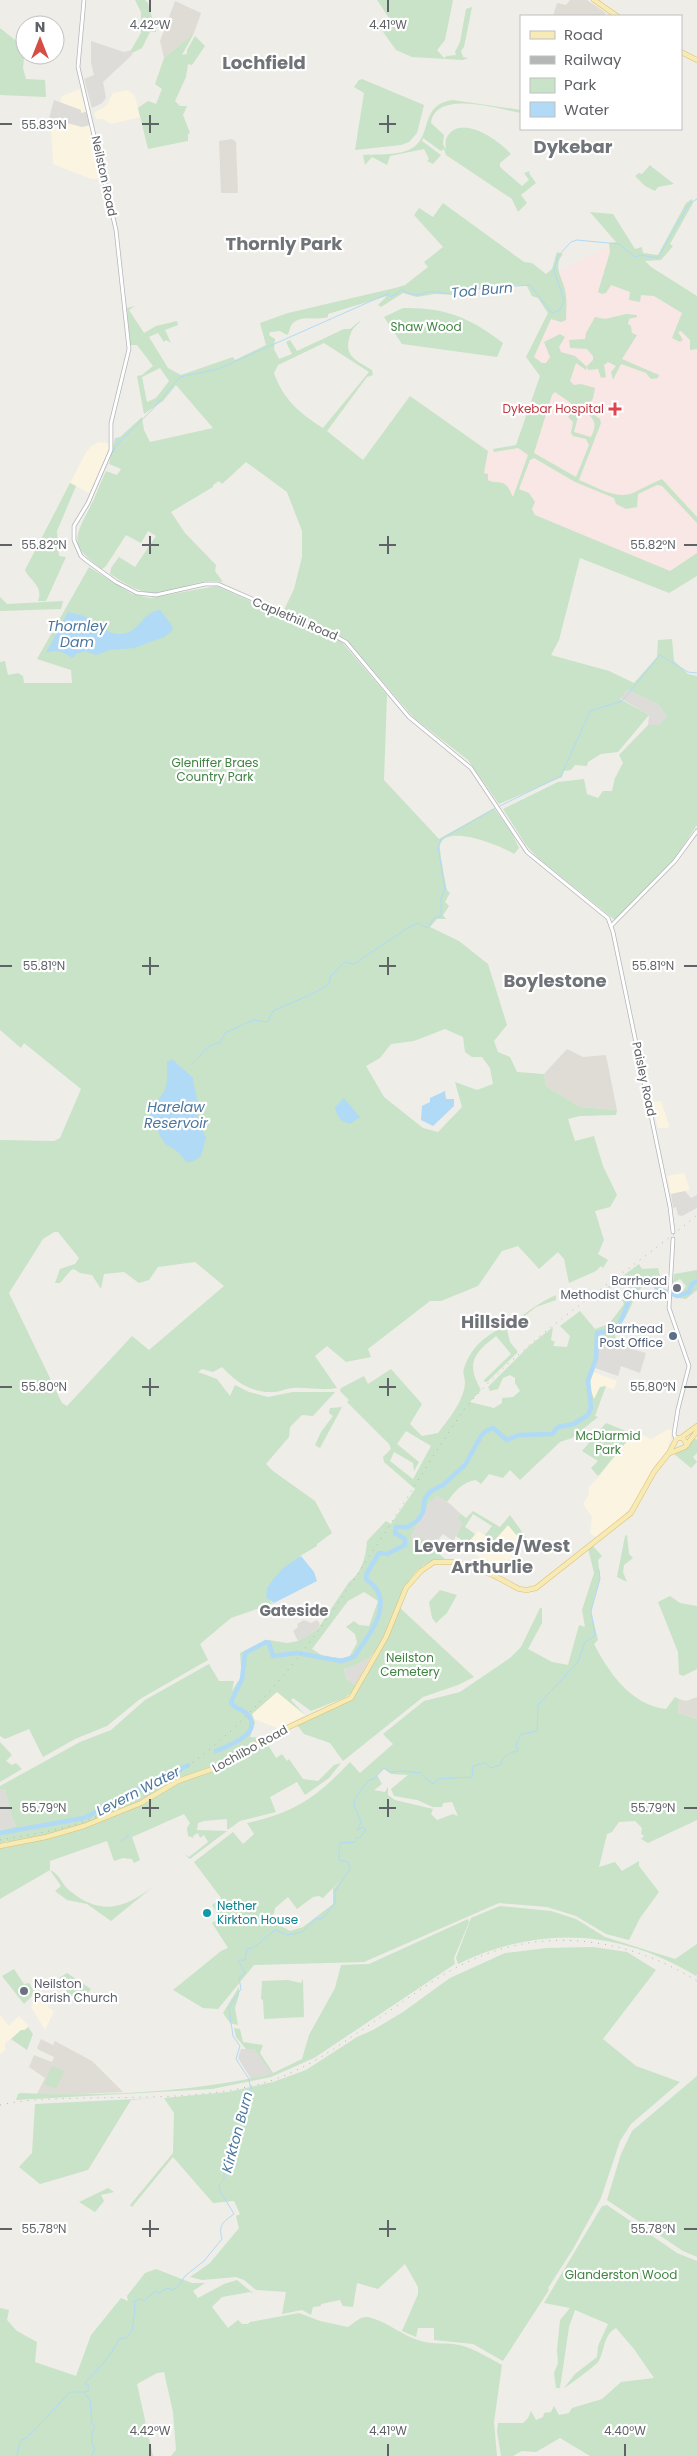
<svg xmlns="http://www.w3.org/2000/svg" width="697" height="2456" font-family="Poppins,sans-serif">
  <rect width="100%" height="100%" fill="#efede7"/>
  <g fill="#faf4e1">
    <path d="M80 89 86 112 81 113V110L60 102 62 96Z"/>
    <path d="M128 90 135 96 140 117 111 124 103 119H96L94 113 107 105 113 93Z"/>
    <path d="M49 118 82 127 90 125 100 173 97 179H91L53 164 51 127 47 126Z"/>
    <path d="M99 442 108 443 109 450 91 494 70 483 85 454 91 446Z"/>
    <path d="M661 1101 669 1125 668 1128H658L652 1102Z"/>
    <path d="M684 1173 690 1190 671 1194 667 1176Z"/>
    <path d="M593 1372 617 1381 614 1389 602 1386 594 1400 589 1385Z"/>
    <path d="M668 1429 673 1431 667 1451 655 1465 634 1503 621 1519 603 1532 596 1537 590 1534 592 1517 583 1504 589 1494 588 1487 599 1477 634 1431 651 1439Z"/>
    <path d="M508 1525 524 1544 497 1572 480 1566 484 1561 473 1553 478 1544 472 1539 478 1531 494 1541Z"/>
    <path d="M278 1691 305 1715 280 1729 254 1719 252 1714Z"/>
    <path d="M41 1994 52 2001 48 2007 54 2011 45 2030 31 2007Z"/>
    <path d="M0 2015 9 2026 19 2016 29 2026 5 2043V2050L0 2054Z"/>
  </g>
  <g fill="#dedcd9">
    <path d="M91 41 124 52 132 50V55L103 82 106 98 102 103 92 108 84 79 94 75 91 63Z"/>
    <path d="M54 100 81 110V113L86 112 90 125 82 127 49 118Z"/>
    <path d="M627 690 658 704 667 717 658 725H648L649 715 620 698Z"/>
    <path d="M685 1191 691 1198 697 1195V1208L682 1216 678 1215 676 1207 673 1208 671 1194Z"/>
    <path d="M601 1334 627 1344 632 1349 646 1353 640 1373 621 1366 618 1376 595 1368 597 1338Z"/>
    <path d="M437 1496 450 1504 466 1519 453 1541 443 1534 432 1547 422 1539 413 1544 411 1536 429 1503Z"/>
    <path d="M304 1620 311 1623 317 1620 320 1624 317 1630 298 1641 293 1631 298 1627 297 1624Z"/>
    <path d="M372 1655 356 1685 346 1679 344 1669 360 1663Z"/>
    <path d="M5 1788 11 1814 16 1826 0 1830V1789Z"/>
    <path d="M241 2049H254L273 2074 251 2079 238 2058Z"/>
  </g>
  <g fill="#dfdcd6">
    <path d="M570 0H587L606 13 603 16H553L557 3 566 5Z"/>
    <path d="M175 1 201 13 194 33 164 58 160 41Z"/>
    <path d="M232 139 236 142 238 193H221L219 141Z"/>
    <path d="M567 1049 583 1057 606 1055 617 1110 580 1107 546 1086 544 1074Z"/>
    <path d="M697 1697V1719L678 1713 679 1699 686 1701Z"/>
    <path d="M41 2039 53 2045 55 2041 92 2061 123 2092 62 2095 37 2094 45 2078 29 2067 34 2055 52 2062 54 2057 39 2050 37 2048Z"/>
  </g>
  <path fill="#f9e7e6" d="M612 245 697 298V574L667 592 477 514 488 451 518 446 547 372 530 358 550 313 532 285Z"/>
  <g fill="#c8e3c7" fill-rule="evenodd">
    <path d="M135 0H145L148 3 156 32H150L142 48 132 53 131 50 141 33V12Z"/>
    <path d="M377 0H453L445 40 437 50 444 58 447 56 456 55 455 52 460 42 466 9 472 7 464 47 461 51 463 57 468 58 463 60 412 57 396 50 381 29 391 21Z"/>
    <path d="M0 28 25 48 23 68 26 79 45 80 46 97 0 95Z"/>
    <path d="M194 33 182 55 187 54V50L195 36 205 46 192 65 188 64 186 77 175 101 180 106H187L183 115 190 133 188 134V141L148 149 138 108 148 101 156 104 162 89 155 84 164 58Z"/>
    <path d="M362 79 424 105 417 133 409 142 401 145 355 150 364 93 354 87 359 80Z"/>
    <path d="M453 100 521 110V113C498 109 436 89 431 123L444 135 443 144 446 150C446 147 445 143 446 139 458 112 498 139 511 154L500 163V167L522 186 529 180 524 173 530 171 529 173 536 183 521 195 527 203 518 212 512 199 446 155 444 149 441 151 423 138 422 141 441 155 433 164 427 161 429 159 424 149 390 156 387 165 372 157 365 165 363 155C377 154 401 156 414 147 432 134 420 104 453 100Z"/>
    <path d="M650 165 652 167 674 184 658 187 655 191 645 186 635 176 639 173 642 174Z"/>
    <path d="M692 199 693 203 670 244 673 246 661 260 645 261 651 267 697 296V349L690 350V340L681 331 678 332 683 340 680 342 672 338 682 313 654 296 641 295 640 302 629 300 630 292 611 285 606 293 602 294 598 292 610 252 609 243 616 242 590 212 613 214 635 249 642 247 643 253 658 255 686 203Z"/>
    <path d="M443 203 524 262 532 263 546 274 552 269 557 252 563 254C551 268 565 280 566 296 567 304 566 312 566 320L561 322 551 319 534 357 542 363H546L550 357 544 342 560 334 565 337 559 347 561 352 575 356 587 367 586 370 576 363 570 381 574 385 581 384 595 388 593 398 587 410 600 419 601 423 579 480C595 486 615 500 633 493 643 488 652 483 662 479L697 517V523L662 486 657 485 638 494 637 507 626 509 616 504 614 498 575 482 534 458 530 460 519 489 529 493 535 502 532 509 535 515 670 571 697 553V576L669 593 580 558 559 640 551 655 609 671 634 683 657 657 658 640 672 639 674 661 688 674 697 676V825L674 860 615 920 537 857 526 845 503 809 558 782 584 779 587 794 598 798 603 791H612L615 778 623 763 619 755 648 725H658L667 717 658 704 627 690 620 699 649 715 618 752 601 754 588 762 587 766 575 765 571 770 564 771 562 777 499 804 468 760 414 718 346 639C326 627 304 622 284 610L294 589 302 557V531L287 492 246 462 222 484 219 481 213 485V487L171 512 185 533 216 565 215 571 223 582C200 577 176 593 153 593 137 592 123 582 110 574L111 568 119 557 135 567 156 536 148 531 141 543 126 535 106 566 102 569C70 545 73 540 90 507 96 496 100 483 106 471L117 475 121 469 109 464 115 438 120 437 142 417 144 430 150 442 213 428 176 385 163 401 144 414 137 376 142 375 153 366 137 345H130L127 308 135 306 129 310 144 333 156 326 177 321 178 325 165 330 171 343 166 340 164 342 158 333 149 337 168 368 181 375 233 357 235 360 266 345 260 323 288 313 395 288 405 285 428 267 424 262 443 247 414 215 419 208 433 217ZM507 285 527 286 532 296 538 298 548 313 526 357 540 376 516 445 493 449 494 452 518 448 528 455 513 497C511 494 510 489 507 486 502 480 494 484 488 480V474L484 473 488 451 410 396 363 460 327 431 367 377 373 375 372 370C355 360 342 355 351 333 352 328 359 324 361 320L350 329H344L297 351 290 340 286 342 292 354 279 359 274 349 275 339 269 335 270 332 280 331 287 335C290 332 289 328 292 324 301 314 317 321 328 317V314L387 296 378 305 381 307 403 293 417 297 434 294 460 295 467 291ZM324 343 369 372 323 428C299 413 283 399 274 373L278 365ZM160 368 169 381 156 398 147 402 142 377ZM555 392 572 404V412L568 417 573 422 571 433 573 436 586 439 589 445 576 477 534 453 552 395ZM584 411C596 420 597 424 591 437L574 432 578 417Z"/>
    <path d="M403 308C444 307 471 318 503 343L497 357 402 344 384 317Z"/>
    <path d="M626 314 637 315V317L629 319 628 324 631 326 632 333 637 335 622 359 659 375 658 378 651 379 646 373 621 364 613 380 611 372 616 366 608 362 604 365 606 377 601 378 598 369 588 370 587 366 593 360V356L587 349 570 348 569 340 585 339 586 333 595 317 605 319Z"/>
    <path d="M70 483 76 486 57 531 59 556 66 557 46 601H38C44 586 30 581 25 570Z"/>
    <path d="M89 567 132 594 150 598 216 586 223 589 341 641 387 695 384 780 439 839 494 808 512 833 519 848 514 854C502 846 446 823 440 845 439 850 445 881 447 890L450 893 445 902 449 906 443 915 446 919H437L430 927 459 941 488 964 507 1025 494 1041 498 1052 510 1057 517 1072 544 1074 546 1086 580 1107 617 1110 616 1115 580 1116 568 1119 575 1141 594 1136 603 1166 617 1195 610 1207 595 1211 604 1240 598 1254 608 1260 603 1268 601 1266 596 1271 569 1283 564 1259 558 1252 539 1269 518 1246 502 1251 478 1286 441 1301H430L368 1349 371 1357 346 1362 327 1346 315 1356 337 1388C322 1391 308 1387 293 1388 287 1388 280 1392 274 1392 252 1393 237 1383 222 1367L213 1372 202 1369 198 1372 217 1379 230 1396 235 1385 249 1392 268 1397 293 1392H335L313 1416 302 1415 290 1427 289 1437 266 1464 273 1471 315 1501 332 1533 317 1544V1546L300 1556 270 1602 274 1603 231 1618 200 1644 208 1660 140 1699 107 1726 75 1739 43 1757 29 1729 5 1739 0 1736V1140L54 1141 60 1138 81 1089 24 1043 21 1048 0 1030V662L5 661 8 675 18 673 23 676 24 683H72L71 670 37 659ZM445 1029 463 1037 465 1052 472 1057H482L490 1068 493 1084 477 1090 455 1082 462 1107 438 1132 423 1128 384 1097 366 1066 380 1058 391 1044 414 1041ZM54 1232H58L79 1258 75 1264 60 1269 55 1283H60L71 1270 74 1269 80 1273 92 1275 101 1289 104 1274 124 1272 139 1283 149 1280 158 1267 195 1262 224 1286 149 1350 132 1336 67 1406 62 1403 9 1293 43 1239Z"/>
    <path d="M0 597 7 604 63 601 61 609 0 611Z"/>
    <path d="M639 1264 642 1269 658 1268 660 1276 658 1289 645 1284C629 1299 632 1317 614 1329L616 1340 601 1334 597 1338 595 1368 589 1385 594 1399 600 1387 606 1386 595 1416 598 1417 572 1438 560 1442 520 1480 510 1470 503 1478 489 1474 481 1484 476 1480C462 1482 455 1491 447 1502L437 1496 429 1503 411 1536 413 1543 422 1538 445 1559C398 1559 397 1630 372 1655 364 1662 354 1666 344 1669L346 1679 356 1685 352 1693 344 1698 311 1711 293 1698 291 1700 305 1715 277 1692 252 1714 255 1723 250 1737 264 1738 276 1758 282 1754 287 1761 289 1759 303 1779 318 1781 334 1765 341 1763 329 1778 305 1795 297 1782 270 1797 276 1812 240 1821 229 1829H227V1819L204 1821 198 1823 197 1830 227 1831 190 1859 184 1854 189 1857 208 1842 204 1835 200 1838 198 1833 193 1836 194 1838 188 1836 187 1828 190 1823 184 1814 132 1837 140 1860 134 1863 132 1859 123 1858 114 1861 107 1841 50 1861V1870C61 1875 61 1884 70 1891 105 1919 129 1906 160 1881L111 1921 87 1904 67 1900 55 1891 61 1886 50 1870 0 1899V1846L8 1843 7 1841 0 1844V1830L16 1826 11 1814 5 1789H0V1786L80 1742 111 1730 145 1700 209 1664 219 1681H234L232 1691 238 1681 242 1680 240 1653 269 1640 287 1643 298 1641 317 1630 349 1582C362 1573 366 1556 367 1541L386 1521 391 1524 415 1489 384 1462 383 1457 391 1449 389 1444 347 1402 349 1400 340 1391 341 1388 364 1376 368 1384 391 1369 422 1404 410 1424 422 1436 438 1433C448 1420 464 1401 465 1383 465 1377 462 1373 464 1368 476 1335 498 1332 523 1315 536 1306 541 1302 556 1295V1300L536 1307 507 1330 510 1342 518 1352 487 1382 483 1381 511 1354 496 1336C473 1354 466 1363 481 1390L470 1402 494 1408 502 1403V1398L513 1397 520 1391 515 1383V1378L510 1375 503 1378 498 1389 490 1391 488 1387 528 1347 553 1327 551 1340 555 1342 553 1346 567 1347 570 1336 560 1326 580 1311 595 1329 609 1324 624 1304 622 1299 630 1283 629 1277 597 1295ZM406 1431 431 1446 413 1479 390 1461 394 1452 413 1463 414 1471 419 1462 397 1444ZM364 1592 378 1601 369 1626 359 1625 354 1621 346 1627 355 1634 357 1643 348 1659 323 1656 312 1649 348 1601Z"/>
    <path d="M697 1270V1290L686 1299 679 1298 686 1286 680 1279 673 1283 674 1274Z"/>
    <path d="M342 1407 320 1448 315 1445 321 1432 333 1416 329 1413 330 1408Z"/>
    <path d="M606 1423 633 1434 598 1476 591 1468 598 1461 582 1451Z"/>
    <path d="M694 1438 697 1440V1453L693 1457 697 1462 691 1468 673 1453 688 1447Z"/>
    <path d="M473 1511 500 1527 510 1515 528 1540 524 1544 508 1525 494 1541 485 1535 492 1526 473 1514 465 1527 475 1534 467 1544 456 1536 463 1523 458 1519 461 1514 466 1518Z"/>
    <path d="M627 1535 629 1554 633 1558 624 1565 623 1572 627 1582 617 1577 625 1536Z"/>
    <path d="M592 1545 602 1556 598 1560 600 1579 591 1611 598 1640 594 1644C609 1673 631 1705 666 1709L675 1697 679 1699 678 1713 697 1719V1820L648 1843 641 1839 644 1836 641 1834 642 1828 635 1821 619 1822 612 1832 607 1834 599 1867 615 1862 622 1871 639 1861V1866L659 1892 640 1918 629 1940 606 1934 576 1916 547 1907 499 1903 364 1962 254 1965 218 2009 203 2008 173 1990 221 1951 228 1948 212 1923 220 1918 212 1905 221 1898 194 1862 233 1832 243 1844 254 1834 247 1823C294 1813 317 1797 350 1762L360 1773 393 1744 383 1734 424 1701 460 1692 510 1658 521 1647 540 1608H542V1623L528 1649 552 1662 568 1665 579 1625 585 1627 582 1610 594 1573 588 1548ZM384 1769 391 1774 408 1775 391 1789 394 1796 417 1800 433 1807H442L443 1803 452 1802 458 1816 453 1814 437 1820 431 1814 433 1809 395 1800 388 1795V1787L385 1792 374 1790 382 1784 377 1775ZM341 1880 333 1889V1904L303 1927 290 1931 272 1921 275 1908 288 1897 297 1909 313 1897 319 1896 323 1898Z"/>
    <path d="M440 1590 457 1595 447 1613 436 1623 432 1618 429 1602Z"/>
    <path d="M670 1596 680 1603 697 1606V1669L683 1676 679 1674 678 1652 658 1602Z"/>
    <path d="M399 1607 474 1677 458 1685 423 1697 343 1761 330 1743 304 1734 297 1725 352 1699Z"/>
    <path d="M0 1742 12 1755 6 1761 12 1765 16 1763 22 1769 0 1782Z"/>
    <path d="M500 1906 551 1911 576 1919 605 1937 675 1959 697 1944V1974L696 1976C619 1929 539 1925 458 1964L456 1958 471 1918Z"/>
    <path d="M468 1919 469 1922 454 1958 455 1964 314 2058 271 2077 212 2089 16 2100 18 2094 21 2093C104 2097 193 2092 272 2074L254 2049H246L236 2037 234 2028 240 2029 243 2042 263 2045 260 2053 273 2073 302 2059 309 2035 335 1988 341 1965 369 1964Z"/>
    <path d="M593 1947 627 1952 656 1970 603 2039 636 2066 680 2082 631 2124 620 2141 601 2198 573 2249 548 2288 549 2290 503 2361 473 2344 434 2340V2328H418L416 2337 402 2331 418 2294V2287L405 2264 378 2289 357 2283 353 2307 343 2306 340 2300 321 2304V2306L313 2307 311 2315 302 2310 282 2314 286 2292 256 2290 244 2280 236 2277 202 2280 190 2277 210 2263 239 2228 236 2216 240 2214 234 2201 213 2203 173 2157 132 2207 130 2205 173 2153 174 2113 164 2098 228 2092 273 2082 306 2070 357 2037 373 2030 403 2012 450 1978 505 1953 547 1948Z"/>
    <path d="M14 1969 24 1984 29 1983 35 1993 24 2004 2 1976Z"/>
    <path d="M67 1973 91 1989 81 2003 65 1992 67 1983 59 1978Z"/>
    <path d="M303 1979 304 2017 264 2019 263 2000 261 1999 262 1981 288 1980 301 1983Z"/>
    <path d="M239 1987V1995L235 2008 238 2025 230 2023 223 2013Z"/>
    <path d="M28 2027 33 2034 27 2050 11 2039 21 2030H25Z"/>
    <path d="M52 2066 64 2071 56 2089 44 2084Z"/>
    <path d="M697 2076V2257L683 2251 607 2200 621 2154 632 2131Z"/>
    <path d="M157 2098 131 2100 88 2170 40 2184 19 2167 32 2153 35 2104Z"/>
    <path d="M108 2188 114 2192 101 2195 104 2201 95 2212 79 2202Z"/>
    <path d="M607 2205 677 2253 697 2261V2456H590L560 2438 536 2452 522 2451 513 2456H501L497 2431 498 2423H523L528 2418 531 2411 536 2420 543 2417 544 2413 551 2412 554 2406 559 2415 569 2413 572 2408 602 2399 621 2382 654 2378 634 2349 616 2328C603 2335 605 2351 598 2362 595 2366 568 2386 564 2388L575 2374 597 2357 598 2346 608 2324 575 2310 569 2327 560 2388H556L554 2373 558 2363 557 2350 560 2320 570 2308 544 2303 602 2206Z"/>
    <path d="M156 2269 192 2283H205L193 2291 198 2298 224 2284 237 2280 254 2294 250 2292 222 2297 212 2307 228 2328 238 2320 242 2324H248L250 2322 299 2313 320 2321 348 2327C354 2323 360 2316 368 2317 387 2321 402 2336 421 2341 434 2345 447 2342 460 2345 475 2349 489 2358 502 2365L494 2422 497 2456H171L176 2450 173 2412 164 2372 157 2373 137 2384 153 2456H0V2308L9 2310 7 2320 17 2331 37 2342 35 2362 76 2376 91 2335 121 2298 128 2301 127 2296 145 2273Z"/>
  </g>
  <g fill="#b1daf6">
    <path d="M160 610 171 624 173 630 164 637 134 648 110 650 96 655 85 651 76 654 73 658C63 652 57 649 46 653L68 612C75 614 83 615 90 619 102 625 106 634 120 634 138 635 143 611 160 610Z"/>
    <path d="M172 1059 193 1078C193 1086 196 1091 197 1099 198 1101 196 1104 196 1107 198 1118 201 1128 206 1138L201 1156 192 1162H186C175 1143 165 1153 157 1128H150C145 1106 156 1106 165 1090 168 1083 167 1070 167 1062Z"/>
    <path d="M445 1091 446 1099H454V1106L433 1126 421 1120 422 1106 430 1102V1098Z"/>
    <path d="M344 1098 360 1117 350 1124C340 1121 337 1117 335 1107Z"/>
    <path d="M301 1556 314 1572 317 1581 274 1603 266 1597 267 1588 272 1581 283 1568Z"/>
  </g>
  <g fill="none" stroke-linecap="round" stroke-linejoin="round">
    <g stroke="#b1daf6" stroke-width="1">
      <path d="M114 451 116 445 152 410 180 377 218 369 378 298 388 294 391 297 402 290C422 301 421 290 435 292 446 292 456 298 465 290L530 285 552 313 560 310 564 300 554 271 558 256 571 242 577 240 619 244 635 257 641 255 658 258 689 204 697 199"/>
      <path d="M500 806 561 776 590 711 622 701 660 655 688 672 697 673"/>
      <path d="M192 1064 208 1047 221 1042 225 1033 253 1020 268 1022 273 1011 314 993 328 985 331 976 344 962 354 964 409 927 418 923 427 928 434 918 441 916V898L445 889 438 847 441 839 494 809"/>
      <path d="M422 1775 433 1784 438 1779 472 1777 473 1766 485 1763 491 1768 500 1765C503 1756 510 1752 518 1751L516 1745 521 1734 537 1731 538 1705 578 1662 585 1642 595 1636 591 1611 600 1579 599 1570"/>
      <path d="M121 1841 128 1837V1834"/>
      <path d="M17 2456 20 2441 28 2437 70 2392H83"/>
      <path d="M91 2456 95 2450C90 2443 91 2433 95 2426L92 2424 90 2400 84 2392 88 2391V2384H84C96 2371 112 2355 119 2339L126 2338 132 2331 135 2310 134 2301 142 2299 144 2301 156 2291 159 2293 167 2288 173 2290 178 2287 185 2276 204 2261 222 2239C218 2225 223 2222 234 2214L220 2191 219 2185 224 2180V2173L241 2127 248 2094 251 2091 249 2079 236 2059 240 2046 233 2036 229 2008 241 1989 239 1978 245 1973 238 1960H245L247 1948H253L275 1930 288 1935 302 1932 316 1919 323 1918 335 1903V1891L350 1869 348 1862 339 1860V1850L341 1843 355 1842 357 1837 360 1838 366 1830 363 1827 357 1830 361 1822C359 1815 354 1809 354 1803 353 1799 366 1784 369 1780L374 1779 384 1768 391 1772 402 1771 421 1773"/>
    </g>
    <g stroke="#b1daf6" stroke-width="4.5">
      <path d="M216 1751C229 1746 266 1732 246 1713 241 1708 234 1709 231 1702L242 1679 245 1653 266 1642 269 1643 273 1656 297 1653 341 1661 354 1657C365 1640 390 1612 377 1590 375 1586 369 1582 366 1579L367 1573 379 1553 387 1554 405 1545V1539L395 1533 396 1527H408L418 1520 423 1512 425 1498 431 1491 443 1485 465 1465 481 1436 486 1431 493 1428 507 1440 519 1435 552 1434 558 1427 574 1424 588 1415 591 1408 588 1380 596 1359 597 1333C602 1332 609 1332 613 1329 631 1318 624 1281 650 1279L657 1288 677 1296 689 1292 692 1284 697 1281"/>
      <path d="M0 1833 84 1818 188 1765"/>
    </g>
    <defs>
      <g id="secondary">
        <path d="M84 0 78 67 116 230 129 349 111 423V450L88 503 74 526V540L81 556 87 561 116 582 137 593 156 595 205 584H218L330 633 346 642 409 717 471 768 527 852 608 918 613 932 670 1207 673 1232"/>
        <path d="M611 926 675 861 697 831"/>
        <path d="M673 1239 669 1308 689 1366 678 1409 674 1434 676 1439"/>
      </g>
      <g id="primary">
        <path d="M594 0 617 16"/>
        <path d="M681 52 697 60"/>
        <path d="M682 1437 697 1426"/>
        <path d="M688 1443 697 1431"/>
        <path d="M670 1453 685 1447"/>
        <path d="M0 1846 46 1837 84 1826 141 1803 178 1781 227 1764 276 1733 351 1698 386 1637 406 1588 421 1571 434 1562H455L493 1575 519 1589 527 1590 536 1588 631 1513 654 1472 669 1453 677 1438H683L687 1445"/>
      </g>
    </defs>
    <use href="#secondary" stroke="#b3b6ba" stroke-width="4.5"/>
    <use href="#primary" stroke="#e2be6d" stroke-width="5.5"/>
    <use href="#secondary" stroke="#fff" stroke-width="3"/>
    <use href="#primary" stroke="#f6eab5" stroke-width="4.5"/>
    <g stroke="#b5b6b6" stroke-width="1" stroke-dasharray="1 6" stroke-linecap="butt">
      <path d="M0 1840C28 1835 58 1831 85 1821 231 1767 307 1652 388 1528 404 1502 421 1476 437 1450 447 1436 456 1420 467 1406 533 1330 621 1279 697 1215"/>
      <path d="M0 2105C27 2099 55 2099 83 2098 143 2097 208 2099 267 2082 306 2070 338 2046 372 2023 405 2001 437 1975 474 1959 548 1926 630 1939 697 1981"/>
    </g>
  </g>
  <path fill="none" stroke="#5f6266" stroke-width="2" d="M150 0V12M388 0V12M150 115V133M388 115V133M0 124H12M142 124H159M379 124H396M150 536V554M388 536V554M0 545H12M142 545H159M379 545H396M684 545H697M150 957V975M388 957V975M0 966H12M142 966H159M379 966H396M684 966H697M150 1378V1396M388 1378V1396M0 1387H12M142 1387H159M379 1387H396M684 1387H697M150 1799V1817M388 1799V1817M0 1808H12M142 1808H159M379 1808H396M684 1808H697M150 2220V2237M388 2220V2237M0 2229H12M142 2229H159M379 2229H396M684 2229H697M150 2444V2456M388 2444V2456M625 2444V2456"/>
  <path fill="#e0444e" stroke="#fff" stroke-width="2" d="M612.5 401.5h5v5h5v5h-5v5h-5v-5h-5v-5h5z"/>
  <g fill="#6b7280" stroke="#fff" stroke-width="2">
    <circle cx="677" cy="1288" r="5"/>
    <circle cx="24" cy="1991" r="5"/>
  </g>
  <circle fill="#5c6f8a" stroke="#fff" stroke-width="2" cx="673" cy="1336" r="5"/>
  <circle fill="#0f9aa8" stroke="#fff" stroke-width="2" cx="207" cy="1913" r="5"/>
  <g text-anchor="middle" stroke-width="4.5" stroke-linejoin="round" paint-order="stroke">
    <g font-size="12" fill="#5f6266" stroke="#fff">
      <text transform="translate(104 176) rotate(78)" y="4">Neilston Road</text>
      <text transform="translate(295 619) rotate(23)" y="4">Caplethill Road</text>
      <text transform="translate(644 1079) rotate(78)" y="4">Paisley Road</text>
      <text transform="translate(250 1749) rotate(-29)" y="4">Lochlibo Road</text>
    </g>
    <g font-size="12" fill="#408342" stroke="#fff">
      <text x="426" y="331">Shaw Wood</text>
      <text x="215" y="767">Gleniffer Braes<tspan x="215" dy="14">Country Park</tspan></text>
      <text x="608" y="1440">McDiarmid<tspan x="608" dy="14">Park</tspan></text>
      <text x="410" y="1662">Neilston<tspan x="410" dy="14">Cemetery</tspan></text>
      <text x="621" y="2279">Glanderston Wood</text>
    </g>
    <g font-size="12" fill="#be3a42" stroke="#fff" text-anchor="end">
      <text x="604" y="413">Dykebar Hospital</text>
    </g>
    <g font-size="12" fill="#5b616d" stroke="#fff" text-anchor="end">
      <text x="667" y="1285">Barrhead<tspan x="667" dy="14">Methodist Church</tspan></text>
      <text x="34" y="1988" text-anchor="start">Neilston<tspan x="34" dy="14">Parish Church</tspan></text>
    </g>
    <g font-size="12" fill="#4e5e75" stroke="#fff" text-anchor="end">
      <text x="663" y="1333">Barrhead<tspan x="663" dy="14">Post Office</tspan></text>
    </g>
    <g font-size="12" fill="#0d838f" stroke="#fff" text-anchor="start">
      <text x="217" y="1910">Nether<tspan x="217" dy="14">Kirkton House</tspan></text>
    </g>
    <g font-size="14" font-style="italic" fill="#4b769e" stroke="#fff">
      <text transform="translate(482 290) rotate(-5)" y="5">Tod Burn</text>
      <text x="77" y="631">Thornley<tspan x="77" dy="16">Dam</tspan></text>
      <text x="176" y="1112">Harelaw<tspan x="176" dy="16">Reservoir</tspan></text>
      <text transform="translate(138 1791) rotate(-27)" y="5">Levern Water</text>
      <text transform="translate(237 2132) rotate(-75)" y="5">Kirkton Burn</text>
    </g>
    <g font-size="15" font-weight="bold" fill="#707478" stroke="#fff">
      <text x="294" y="1616">Gateside</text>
    </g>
    <g font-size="18" font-weight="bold" fill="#707478" stroke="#fff">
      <text x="264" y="69">Lochfield</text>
      <text x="573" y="153">Dykebar</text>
      <text x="284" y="250">Thornly Park</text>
      <text x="555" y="987">Boylestone</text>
      <text x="495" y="1328">Hillside</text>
      <text x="492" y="1552">Levernside/West<tspan x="492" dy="21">Arthurlie</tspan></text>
    </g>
  </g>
  <g font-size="12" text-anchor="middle" fill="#5f6266" stroke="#fff" stroke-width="4.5" stroke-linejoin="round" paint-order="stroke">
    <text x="150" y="29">4.42°W</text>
    <text x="388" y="29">4.41°W</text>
    <text x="44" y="129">55.83°N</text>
    <text x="44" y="549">55.82°N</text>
    <text x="653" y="549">55.82°N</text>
    <text x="44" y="970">55.81°N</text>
    <text x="653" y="970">55.81°N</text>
    <text x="44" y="1391">55.80°N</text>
    <text x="653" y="1391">55.80°N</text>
    <text x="44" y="1812">55.79°N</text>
    <text x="653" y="1812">55.79°N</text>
    <text x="44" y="2233">55.78°N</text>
    <text x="653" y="2233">55.78°N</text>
    <text x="150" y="2435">4.42°W</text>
    <text x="388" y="2435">4.41°W</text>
    <text x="625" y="2435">4.40°W</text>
  </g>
  <rect x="520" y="15" width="162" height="115" fill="#ffffff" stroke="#bfc0c2"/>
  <rect x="530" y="31" width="25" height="8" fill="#f6eab5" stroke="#bfc0c2"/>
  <text x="564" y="40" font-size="15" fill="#5f6266">Road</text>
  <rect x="530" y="56" width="25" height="8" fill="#b5b6b6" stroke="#bfc0c2"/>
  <text x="564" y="65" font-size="15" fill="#5f6266">Railway</text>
  <rect x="530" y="78" width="25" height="15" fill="#c8e3c7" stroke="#bfc0c2"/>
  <text x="564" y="90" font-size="15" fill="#5f6266">Park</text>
  <rect x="530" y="102" width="25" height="15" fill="#b1daf6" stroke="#bfc0c2"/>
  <text x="564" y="115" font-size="15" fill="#5f6266">Water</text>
  <g transform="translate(40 40)"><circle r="24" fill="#ffffff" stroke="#bfc0c2"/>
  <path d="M0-4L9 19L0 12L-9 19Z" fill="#d64d46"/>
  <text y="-8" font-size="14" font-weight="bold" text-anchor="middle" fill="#5f6266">N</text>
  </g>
</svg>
